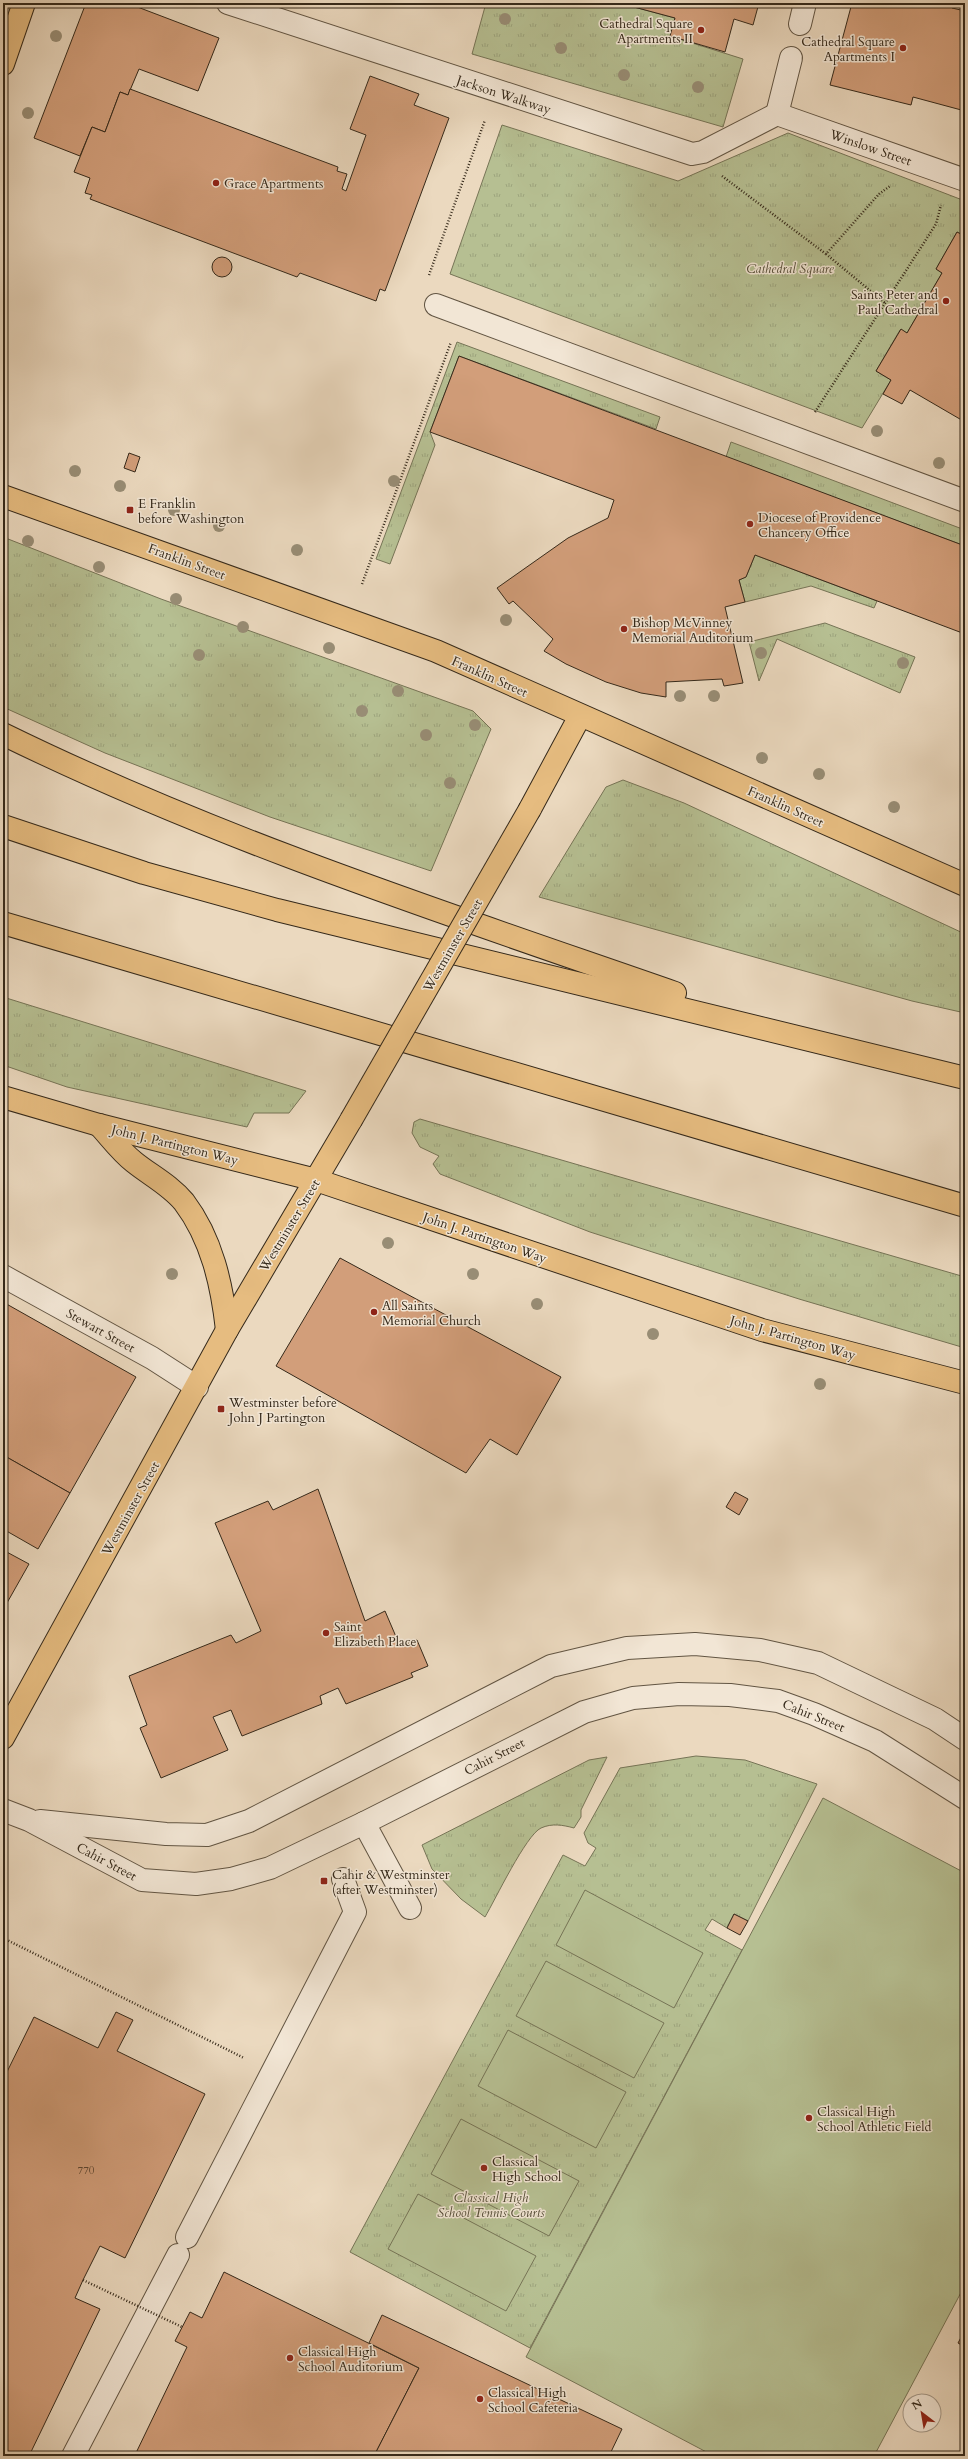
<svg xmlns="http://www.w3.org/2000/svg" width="968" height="2459" font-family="Cardo,serif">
  <defs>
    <pattern id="grass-tufts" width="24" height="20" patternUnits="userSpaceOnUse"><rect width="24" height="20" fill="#b6bf92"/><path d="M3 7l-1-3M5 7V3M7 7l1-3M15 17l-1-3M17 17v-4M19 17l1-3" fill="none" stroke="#9da47d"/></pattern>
  </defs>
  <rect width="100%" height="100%" fill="#ebd9bf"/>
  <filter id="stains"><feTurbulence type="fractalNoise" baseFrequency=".005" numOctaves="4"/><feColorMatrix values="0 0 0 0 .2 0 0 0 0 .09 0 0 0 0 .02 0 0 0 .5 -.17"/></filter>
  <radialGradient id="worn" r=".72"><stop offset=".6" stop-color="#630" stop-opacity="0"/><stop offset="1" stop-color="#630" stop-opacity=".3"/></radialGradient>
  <g fill="url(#grass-tufts)" stroke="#767456">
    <path d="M486 3H619L675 18 670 36 743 59 723 127 472 54Z"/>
    <path d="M502 125 678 181 788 133 965 201V236L957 232 936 269 942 273 907 333 900 330 876 371 891 380 862 428 450 274Z"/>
    <path d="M457 342 660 417 656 429 459 356 430 432 435 445 390 564 376 559Z"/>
    <path d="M731 442 965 530V546L726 457Z"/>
    <path d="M3 537 161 599 473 711 491 729 431 871 270 817 105 753 3 707Z"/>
    <path d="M755 555 877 601 874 608 811 586 745 602 739 580 746 577Z"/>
    <path d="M825 623 915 657 900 693 777 639 759 681 749 642Z"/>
    <path d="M623 780 684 803 965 934V1013L912 1001 539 897 606 787Z"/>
    <path d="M3 997 306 1091 289 1113H254L247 1127 67 1087 3 1065Z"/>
    <path d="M420 1119 965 1277V1348L799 1299 590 1232 440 1174 433 1164 439 1156 420 1147 412 1133 414 1122Z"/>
    <path d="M696 1756 745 1760 817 1784 748 1921 734 1914 727 1928 712 1919 705 1930 742 1950 530 2348 350 2252 563 1855 585 1866 596 1848 588 1843 584 1833 620 1768Z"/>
    <path d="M607 1757 581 1810V1817L574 1828C563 1825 552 1823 541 1828 526 1835 495 1900 485 1917L461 1899 432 1869 422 1845 589 1760Z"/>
  </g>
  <g fill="#b6bf92" stroke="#767456">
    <path d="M823 1798 965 1873V2285L874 2456H714L526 2357Z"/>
    <path d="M585 1890 703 1953 674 2008 556 1945Z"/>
    <path d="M546 1961 664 2023 634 2078 516 2016Z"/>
    <path d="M508 2030 626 2092 596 2148 478 2086Z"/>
    <path d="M461 2119 579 2181 549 2236 431 2174Z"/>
    <path d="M418 2194 536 2256 506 2311 388 2249Z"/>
  </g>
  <g fill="#d29e7a" stroke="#35291a">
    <path d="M86 3H127L219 38 198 91 139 69 128 95 120 92 105 132 92 127 80 156 34 138Z"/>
    <path d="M619 3H759L753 25 734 19 725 52 670 36 675 18Z"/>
    <path d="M852 3H954L952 8 965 11V111L913 97 911 105 830 85Z"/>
    <path d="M370 76 419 94 414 105 449 118 385 291 380 289 376 301 300 273 297 277 90 199 92 195 85 193 90 178 74 172 92 127 105 132 120 92 128 95 130 89 338 167 337 171 347 174 342 189 346 191 366 135 350 129Z"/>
    <path d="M957 232 965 236V422L910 390 902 404 883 394 891 380 876 371 901 329 907 333 942 273 936 269Z"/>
    <circle cx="222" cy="267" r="10"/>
    <path d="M459 356 965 546V634L755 555 746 577 739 580 745 602 725 607 743 683 724 686 722 679 666 682V697L641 693 606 682 566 664 544 651 553 639 513 601 509 604 497 588 568 538 608 518 614 500 430 432Z"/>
    <path d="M129 453 140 457 135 472 124 468Z"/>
    <path d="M340 1258 561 1377 517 1455 490 1439 466 1473 276 1366Z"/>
    <path d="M3 1302 136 1377 70 1493 3 1455Z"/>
    <path d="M3 1455 70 1493 38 1549 3 1529Z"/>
    <path d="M318 1489 365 1621 385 1611 400 1646 417 1640 428 1666 411 1673 413 1677 346 1704 338 1688 320 1696 322 1704 242 1736 231 1710 213 1717 228 1750 161 1778 140 1728 147 1725 129 1676 231 1635 236 1643 261 1631 215 1523 268 1501 273 1510Z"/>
    <path d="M735 1492 748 1499 739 1515 726 1507Z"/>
    <path d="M3 1550 29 1564 3 1610Z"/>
    <path d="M734 1914 748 1921 740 1935 727 1928Z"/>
    <path d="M116 2012 133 2020 117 2051 205 2094 125 2258 100 2246 83 2280 75 2298 100 2309 29 2456H3V2080L34 2017 98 2048Z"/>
    <path d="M224 2272 419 2368 374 2456 135 2455 187 2347 175 2341 190 2312 202 2318Z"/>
    <path d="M382 2315 622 2429 609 2456H374L419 2368 369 2343Z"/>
    <path d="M965 2330V2347L958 2343Z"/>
  </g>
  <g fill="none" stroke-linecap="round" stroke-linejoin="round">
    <defs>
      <g id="minor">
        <path d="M228 3 692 154 703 152 777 114"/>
        <path d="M800 24 805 3"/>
        <path d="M777 114 965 180"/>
        <path d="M777 114 791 58"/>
        <path d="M436 305 965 501"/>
        <path d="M3 1276 152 1358 197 1387"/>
        <path d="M3 1810 29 1820 142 1880 196 1884 231 1879 270 1868 364 1823 584 1712 633 1698 679 1694 730 1695 778 1701 814 1714 875 1741 965 1798"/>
        <path d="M40 1821 166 1834 207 1835 249 1821 551 1666 627 1648 695 1644 760 1650 818 1663 935 1719 965 1739"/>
        <path d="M364 1823 410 1908"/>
        <path d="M187 2237 355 1912 343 1879"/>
        <path d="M73 2456 178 2255"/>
      </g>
      <g id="major">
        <path d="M3 64 24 3"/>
        <path d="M3 496 436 651 965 885"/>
        <path d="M530 809 580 716"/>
        <path d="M3 1097 99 1125 316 1180 762 1330 965 1383"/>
        <path d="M99 1125C110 1137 121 1152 134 1162 150 1175 170 1185 184 1202 212 1239 222 1285 227 1330"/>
        <path d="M3 1738 227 1330 351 1120"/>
      </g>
      <g id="highway">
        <path d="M3 734C219 840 448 914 675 993"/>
        <path d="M3 826 144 873 277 910 965 1078"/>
        <path d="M3 923 965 1206"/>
      </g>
    </defs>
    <use href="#minor" stroke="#625543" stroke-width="24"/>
    <use href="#major" stroke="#35291a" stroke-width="24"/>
    <use href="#highway" stroke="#35291a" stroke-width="24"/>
    <g stroke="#35291a" stroke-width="2.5" stroke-dasharray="1 2" stroke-linecap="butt">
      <path d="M722 176 826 254 879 194 890 186"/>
      <path d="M826 254 885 303"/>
      <path d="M429 275 485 120"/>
      <path d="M815 412 936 224 941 205"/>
      <path d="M362 584 451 342"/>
      <path d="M3 1938 244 2058"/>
    </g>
    <use href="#minor" stroke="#f2e6d5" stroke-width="22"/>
    <use href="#major" stroke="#e6bc80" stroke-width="22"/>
    <use href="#highway" stroke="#e6bc80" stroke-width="22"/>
    <defs>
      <path id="major-bridge" d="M351 1120 530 809"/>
    </defs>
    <use href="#major-bridge" stroke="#35291a" stroke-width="24" stroke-linecap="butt"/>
    <path stroke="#35291a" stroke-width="2.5" stroke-dasharray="1 2" stroke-linecap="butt" d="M83 2280 182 2327"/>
    <use href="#major-bridge" stroke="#e6bc80" stroke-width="22"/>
  </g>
  <g fill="#988d75">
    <circle cx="505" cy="19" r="6"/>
    <circle cx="56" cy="36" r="6"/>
    <circle cx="561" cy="48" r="6"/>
    <circle cx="624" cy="75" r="6"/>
    <circle cx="698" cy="87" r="6"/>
    <circle cx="28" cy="113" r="6"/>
    <circle cx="877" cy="431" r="6"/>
    <circle cx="939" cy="463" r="6"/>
    <circle cx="75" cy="471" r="6"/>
    <circle cx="394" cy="481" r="6"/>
    <circle cx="120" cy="486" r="6"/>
    <circle cx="174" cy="510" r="6"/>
    <circle cx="219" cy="526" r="6"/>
    <circle cx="28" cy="541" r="6"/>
    <circle cx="297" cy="550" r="6"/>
    <circle cx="99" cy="567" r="6"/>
    <circle cx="176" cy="599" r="6"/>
    <circle cx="506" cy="620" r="6"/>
    <circle cx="243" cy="627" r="6"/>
    <circle cx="329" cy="648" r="6"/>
    <circle cx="761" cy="653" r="6"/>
    <circle cx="199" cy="655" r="6"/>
    <circle cx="903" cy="663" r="6"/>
    <circle cx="398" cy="691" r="6"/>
    <circle cx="680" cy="696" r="6"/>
    <circle cx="714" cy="696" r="6"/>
    <circle cx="362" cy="711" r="6"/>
    <circle cx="475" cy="725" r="6"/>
    <circle cx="426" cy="735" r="6"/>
    <circle cx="762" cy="758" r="6"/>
    <circle cx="819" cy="774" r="6"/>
    <circle cx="450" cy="783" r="6"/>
    <circle cx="894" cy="807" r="6"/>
    <circle cx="388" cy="1243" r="6"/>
    <circle cx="172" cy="1274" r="6"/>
    <circle cx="473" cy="1274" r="6"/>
    <circle cx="537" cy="1304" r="6"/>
    <circle cx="653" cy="1334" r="6"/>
    <circle cx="820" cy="1384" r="6"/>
  </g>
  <g fill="#8f2418" stroke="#f2e6d5" stroke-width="1.5">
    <circle cx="701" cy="30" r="4"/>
    <circle cx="903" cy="48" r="4"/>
    <circle cx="216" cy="183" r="4"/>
    <circle cx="946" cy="301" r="4"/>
    <rect x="126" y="506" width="8" height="8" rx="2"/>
    <circle cx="750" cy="524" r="4"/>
    <circle cx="624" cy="629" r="4"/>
    <circle cx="374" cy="1312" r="4"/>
    <rect x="217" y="1405" width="8" height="8" rx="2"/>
    <circle cx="326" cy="1633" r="4"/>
    <rect x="320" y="1877" width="8" height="8" rx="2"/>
    <circle cx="809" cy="2118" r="4"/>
    <circle cx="484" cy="2168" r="4"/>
    <circle cx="290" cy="2358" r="4"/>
    <circle cx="480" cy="2399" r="4"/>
  </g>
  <g text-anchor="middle" stroke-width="3" stroke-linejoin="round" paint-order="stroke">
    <g font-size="11" fill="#5c4632">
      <text x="86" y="2174">770</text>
    </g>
    <g font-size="13" fill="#35291a" stroke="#f2e6d5" text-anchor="start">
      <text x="693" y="28" text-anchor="end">Cathedral Square<tspan x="693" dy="15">Apartments II</tspan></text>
      <text x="895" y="46" text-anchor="end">Cathedral Square<tspan x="895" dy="15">Apartments I</tspan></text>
      <text x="224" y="188">Grace Apartments</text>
      <text x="938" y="299" text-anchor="end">Saints Peter and<tspan x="938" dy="15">Paul Cathedral</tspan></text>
      <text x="138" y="508">E Franklin<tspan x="138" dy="15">before Washington</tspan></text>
      <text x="758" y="522">Diocese of Providence<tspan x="758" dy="15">Chancery Office</tspan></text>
      <text x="632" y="627">Bishop McVinney<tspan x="632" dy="15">Memorial Auditorium</tspan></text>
      <text x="382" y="1310">All Saints<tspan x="382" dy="15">Memorial Church</tspan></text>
      <text x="229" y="1407">Westminster before<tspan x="229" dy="15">John J Partington</tspan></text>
      <text x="334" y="1631">Saint<tspan x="334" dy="15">Elizabeth Place</tspan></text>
      <text x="332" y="1879">Cahir &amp; Westminster<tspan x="332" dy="15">(after Westminster)</tspan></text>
      <text x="817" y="2116">Classical High<tspan x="817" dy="15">School Athletic Field</tspan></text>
      <text x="492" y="2166">Classical<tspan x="492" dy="15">High School</tspan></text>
      <text x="298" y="2356">Classical High<tspan x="298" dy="15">School Auditorium</tspan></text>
      <text x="488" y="2397">Classical High<tspan x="488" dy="15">School Cafeteria</tspan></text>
    </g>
    <g font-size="13" fill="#35291a" stroke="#f2e6d5">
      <text transform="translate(504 94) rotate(18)" y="5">Jackson Walkway</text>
      <text transform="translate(871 147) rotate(19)" y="5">Winslow Street</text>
      <text transform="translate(187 561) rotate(20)" y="5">Franklin Street</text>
      <text transform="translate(490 676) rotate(24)" y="5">Franklin Street</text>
      <text transform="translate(786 806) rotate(24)" y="5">Franklin Street</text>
      <text transform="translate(452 945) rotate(-60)" y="5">Westminster Street</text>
      <text transform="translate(175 1144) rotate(14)" y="5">John J. Partington Way</text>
      <text transform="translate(289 1225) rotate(-59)" y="5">Westminster Street</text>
      <text transform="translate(485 1237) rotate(19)" y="5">John J. Partington Way</text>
      <text transform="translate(101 1330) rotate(29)" y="5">Stewart Street</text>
      <text transform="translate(793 1337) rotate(16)" y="5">John J. Partington Way</text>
      <text transform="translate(130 1508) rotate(-61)" y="5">Westminster Street</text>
      <text transform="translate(814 1715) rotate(22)" y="5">Cahir Street</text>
      <text transform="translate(494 1756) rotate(-27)" y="5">Cahir Street</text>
      <text transform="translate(107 1861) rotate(28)" y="5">Cahir Street</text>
    </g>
    <g font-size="13" font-style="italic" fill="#554e38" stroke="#f2e6d5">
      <text x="790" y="273">Cathedral Square</text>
      <text x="491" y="2202">Classical High<tspan x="491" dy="15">School Tennis Courts</tspan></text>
    </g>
  </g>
  <rect width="968" height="2459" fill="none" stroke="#ebd9bf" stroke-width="16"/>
  <rect x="4" y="4" width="960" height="2451" fill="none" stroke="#35291a" stroke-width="2"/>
  <rect x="8" y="8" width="952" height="2443" fill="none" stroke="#35291a"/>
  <g transform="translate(922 2413) rotate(329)"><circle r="19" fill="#f2e6d5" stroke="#a69a8a"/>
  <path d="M0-3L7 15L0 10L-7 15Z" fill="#8f2418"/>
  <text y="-6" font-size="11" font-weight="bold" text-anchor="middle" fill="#35291a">N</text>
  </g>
  <rect width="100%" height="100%" filter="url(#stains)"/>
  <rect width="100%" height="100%" fill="url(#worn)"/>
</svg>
